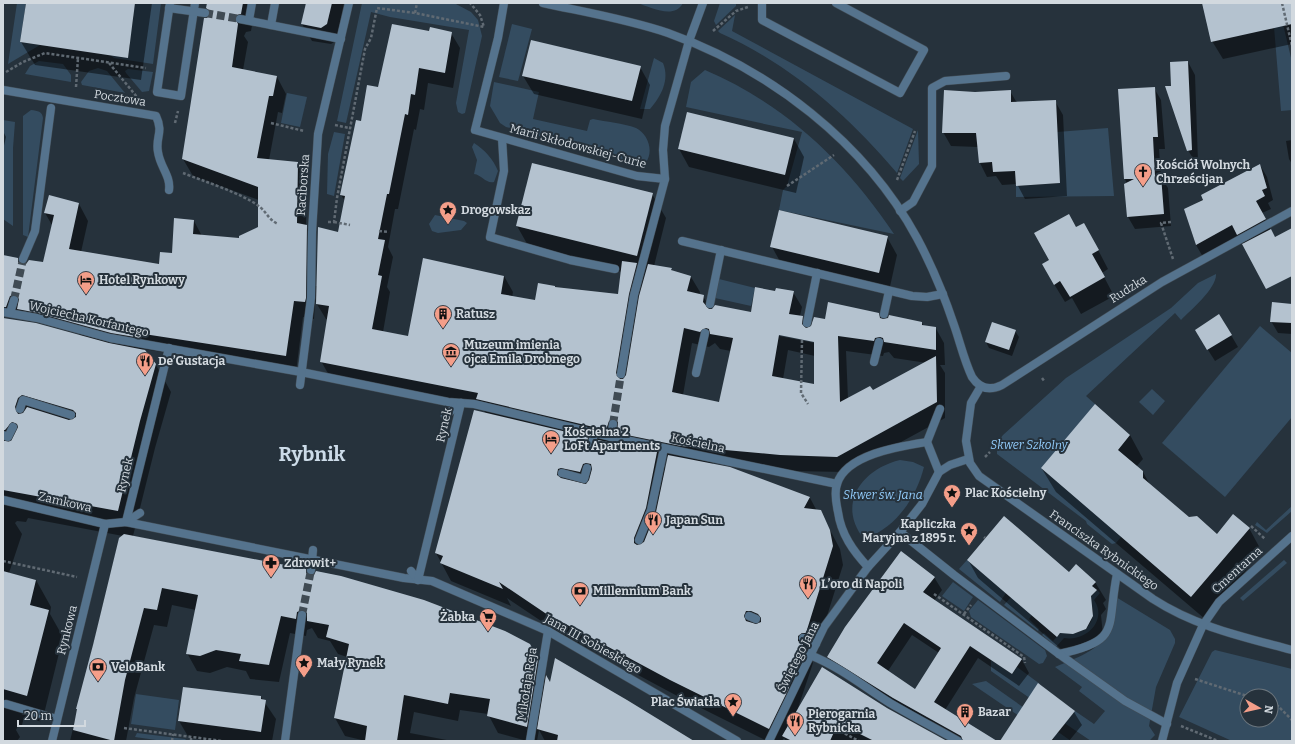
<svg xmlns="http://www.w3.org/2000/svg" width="1295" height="744" font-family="Bitter,serif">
  <rect width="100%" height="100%" fill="#26323c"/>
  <g fill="#344c60" fill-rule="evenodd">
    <path d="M17 3H26L20 42 40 45 8 64Z"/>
    <path d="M135 3H161L153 64 114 58 110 55 128 57Z"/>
    <path d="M362 3H454L471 12 478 20 482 36 465 113 462 114 458 112 456 103 469 30 390 17 371 12 346 123 337 121Z"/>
    <path d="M637 3H683C674 20 651 7 637 3Z"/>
    <path d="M720 3H736V6L716 25 714 21Z"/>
    <path d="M1272 3H1278L1292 62V110L1281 111Z"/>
    <path d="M735 15 732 31 913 129 897 173C848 115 790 64 720 33L718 31Z"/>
    <path d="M512 24 532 29 518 81 499 77Z"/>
    <path d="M654 58 663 63C670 80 661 96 650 109H640Z"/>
    <path d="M39 61 63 64 71 75V82L25 74 30 66Z"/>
    <path d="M98 68 107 71 125 93 82 85 81 82 89 71Z"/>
    <path d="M128 69 153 72 149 91 142 92 126 73 125 71Z"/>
    <path d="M705 70C785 104 846 162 894 234L779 210 783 190 787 186 802 132 686 107 691 82Z"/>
    <path d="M494 82 539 92 533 119 587 131 590 120 593 119C606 122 623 123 636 128 648 134 654 151 646 162L639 164 506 127 500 123 490 106Z"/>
    <path d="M287 93 307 97 300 127 281 123Z"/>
    <path d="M31 110C38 111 42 111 43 118L28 237 23 235V116Z"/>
    <path d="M3 120 15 122 13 148V226L3 219Z"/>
    <path d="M1108 128 1114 196 1016 197V186L1060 183 1057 132Z"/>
    <path d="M918 130 919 164 903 181 900 178Z"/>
    <path d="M334 132 345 134 334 196 327 194 328 154Z"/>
    <path d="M474 143C485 150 493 159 498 171L494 182C486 184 482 175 474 174L477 160 472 147Z"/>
    <path d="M435 215 464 221 467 223 461 230 438 233 432 231 429 224Z"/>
    <path d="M1216 274C1217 288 1191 310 1181 320L1175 313 1086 396 1095 404 1121 537 1116 543 1112 544 1087 524 1086 521 997 454V443L1003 435 1066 378 1171 308 1198 283Z"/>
    <path d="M719 279 755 288 751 306 715 298Z"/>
    <path d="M1260 326 1292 353V417L1225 497 1162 443Z"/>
    <path d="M1152 389 1165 401 1153 415 1139 402Z"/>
    <path d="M900 460 913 462 924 467C916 498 896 528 864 539 836 504 862 469 900 460Z"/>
    <path d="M1292 506V511L1267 533 1255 525 1257 522 1266 530Z"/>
    <path d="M967 560 1006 593 1000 602 959 569Z"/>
    <path d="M1284 560 1287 563 1243 601 1240 598Z"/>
    <path d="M953 582 973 597 964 611 942 596Z"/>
    <path d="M1097 590 1100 593 1094 600C1108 620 1086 642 1064 638L1056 647 1042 635 1044 633 1053 641 1062 631 1073 634 1086 629C1094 620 1096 610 1088 600Z"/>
    <path d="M1111 594 1170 630 1175 639V643L1156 687 1149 726 1155 735 1149 741H1091L1057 718 1070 717 1075 711 1094 724 1105 711 1079 691 1082 687 1055 667C1073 659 1104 650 1108 628 1111 617 1110 605 1111 594Z"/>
    <path d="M1011 597 1032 615 1029 619 1039 629 1038 631 1004 605Z"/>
    <path d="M978 600 1045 650 1047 656 1043 663 1039 664 971 617 969 611Z"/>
    <path d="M1215 650 1292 669V741H1232L1179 717 1212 652ZM1247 696H1271V720H1247Z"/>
    <path d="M991 660 1012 674 1017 667 1040 684 1031 699 991 671Z"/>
    <path d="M986 681 1071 741H1056L972 684Z"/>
    <path d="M136 694 179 700 175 730 131 724Z"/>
    <path d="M137 733 185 739 187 741H163L135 737Z"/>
  </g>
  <g fill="#0007" fill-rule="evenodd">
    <path d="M26 3H152L141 80 35 65 21 42Z"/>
    <path d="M208 3H256L251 31 246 32 244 36 248 42 243 70 277 77 286 94 282 113 278 112 269 160 297 163 307 180 306 226 316 243 315 286H317L339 233 345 201 341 195 361 122 379 88 430 32 451 33 460 48 453 88 428 83 424 110 420 109 416 130 414 129 398 209H395L388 247 393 257 387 287 390 292 383 332 409 337 504 276 513 292 512 297 536 301 555 288 619 295 622 272 530 249 517 226 652 194 666 218 654 266 671 269 673 272 691 277 700 292 699 295 703 296 712 311 752 313 776 292H793L802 307 800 316 802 317 809 328 826 320 878 313 882 320 922 323 924 326 935 327 944 343 945 365H940L945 373V418L846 472 790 471 713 463V465L730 468 810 498 817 511H820L840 549 843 565 816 651 808 655 813 663 798 708H887L945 741H786L784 738 782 741H767L681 698 556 631 507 598 511 606 451 581 436 553 486 414 482 407 330 377 321 361 328 320 326 319 315 301 314 319 303 317 296 372 143 349 156 365 171 392 155 448 133 536 305 570 308 575 530 645 550 684 692 741H545L539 730 537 741H527L498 733 488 714 460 710 458 721 414 712 410 733 452 741H366L345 736 335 718 347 657 338 654 330 641 318 638 312 628 307 630 306 636 290 633 279 682 250 679 246 671 227 667 210 673 197 671 187 653 196 610 172 605 167 627 154 625 134 698 126 741H70L119 539 123 536 28 518 26 522 17 521 15 523 22 534 9 573 36 580 51 607 50 614 63 637 42 722 24 717 22 725 18 726 16 730 20 737 17 741H3V328L81 337 76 328 30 318 26 311 3 313V253L5 257 17 259 23 266 29 261 43 264 52 225 45 213 79 204 88 221 81 252 160 265 172 254 194 221 202 236 240 239 259 228V200L193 176 183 159 208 19 211 14 207 8ZM775 333 813 341 815 343 774 335ZM692 343 709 347 715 343 720 349 731 351 720 403 683 395ZM788 350 815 356V385L783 379ZM846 351 883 356 884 353 889 352 894 358 927 363 872 392 848 399ZM620 435 626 447 615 444 617 436ZM587 439 599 441 597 448 594 449ZM658 454 669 457 666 469 661 461Z"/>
    <path d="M307 3H344L336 41 331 44 312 41 302 24Z"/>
    <path d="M1203 3H1292V44L1223 59 1212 41Z"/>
    <path d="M1188 62 1195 75 1198 162H1195L1188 150 1172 87Z"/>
    <path d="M640 67 650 85 642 119 534 94 523 76Z"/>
    <path d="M1154 88 1161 100 1165 149H1159L1161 177 1168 188 1171 226 1135 229 1128 217 1127 184 1125 179 1119 90Z"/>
    <path d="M1010 91 1017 103 1055 101 1063 115 1067 196 1025 199 1017 184 1002 185 996 176 987 177 980 163 978 147 951 146 943 132 975 93Z"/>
    <path d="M688 113 794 139 804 157 796 193 689 167 679 149Z"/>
    <path d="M3 131 6 137 3 150Z"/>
    <path d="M1292 140V164L1289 159 1286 141Z"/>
    <path d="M1260 165 1267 177 1273 200 1268 203 1271 209 1262 213 1275 238 1292 229V263L1244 245 1240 237 1203 257 1196 245 1185 210Z"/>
    <path d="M887 237 897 255 889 291 782 265 772 247Z"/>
    <path d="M1094 242 1108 269 1102 273 1114 296 1081 314 1072 298 1065 302 1054 284 1051 261Z"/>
    <path d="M1292 305V334L1278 333 1271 321Z"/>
    <path d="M1015 331 1019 337 1012 356 989 348 986 342Z"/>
    <path d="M1231 335 1238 347 1215 361 1203 342Z"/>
    <path d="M1130 435 1143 459 1136 467 1143 472 1150 485 1188 518 1217 535 1249 528 1262 552 1205 619 1056 492 1042 469Z"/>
    <path d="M968 560 1070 573 1095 582 1106 600 1103 603 1106 609 1101 615 1103 635 1100 643 1092 649 1084 652 1071 650 1067 654 978 578Z"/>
    <path d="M934 577 942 590 934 601 1022 660 1029 673 1019 686 978 658 945 710 995 741H955L836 670 829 657ZM912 635 939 653 915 690 888 671Z"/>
    <path d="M261 697 276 719 272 741H210L189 738 179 721Z"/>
    <path d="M1074 712 1082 725 1069 741H1001Z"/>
  </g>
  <g fill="#b4c2cf" fill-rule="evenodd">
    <path d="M26 3H135L128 58 20 42Z"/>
    <path d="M207 3H243L241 14 236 15 235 18 238 24 232 67 277 76 273 96H269L257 158 298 162 297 223 307 225 306 298 305 302 294 301 286 356 131 332 135 337 111 333 38 313 17 309 19 299 15 295 10 296 6 307H3V255L18 258V262L21 264H26L29 260 43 262 54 215 44 213 49 195 79 203 69 249 159 264 160 252 172 253 174 218 194 220 193 234 239 238V236L258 227V187L182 159 204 18H207L210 14V11L206 8Z"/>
    <path d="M306 3H332L327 24 321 28 301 24Z"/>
    <path d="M1202 3H1292V24L1211 42Z"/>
    <path d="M392 24 429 31 430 27 452 32 445 73 419 68 415 95 411 94 408 115 405 114 389 194H387L378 239 385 240 378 275 382 276 372 329 408 336 423 258 504 276 501 294 535 300 538 283 555 286V287L618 294 622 261 637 263 629 294 616 373 620 379H623L626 375 639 296 648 264 672 268 671 270 691 276 687 291 704 295 703 302 709 309H712L715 305 751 312 755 287 775 291 776 288 794 291 789 314 803 316 802 324 806 328 811 326 814 317 825 319 828 302 879 313 880 318 883 319 888 318 889 315 922 322V325L936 327V350L884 342 883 338 880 337 875 338 874 341 838 336 840 402 870 386 873 390 936 356 937 402 837 457 780 455 681 446 617 433 618 422 614 419 609 421 606 430 476 399 478 393 320 362 329 306 316 304 318 227 338 232 345 196 340 195 356 120 361 121 367 85 378 87ZM684 328 700 332 706 328 709 329 710 334 733 338 719 402 672 392ZM779 335 814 342V384L772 376Z"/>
    <path d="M531 40 641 66 632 101 522 76Z"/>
    <path d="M1188 61 1192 150 1187 151 1165 86H1171L1170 62Z"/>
    <path d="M1155 87 1158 137H1153L1155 176 1161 175 1164 214 1127 217 1124 184 1134 179H1124L1118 89Z"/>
    <path d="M944 90 975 92 1011 90V102L1056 100 1060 183 1016 186 1015 171 993 172 992 162 979 163 976 133H942Z"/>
    <path d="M687 112 794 138 785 175 678 149Z"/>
    <path d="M532 163 653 193 637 256 516 226Z"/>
    <path d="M1260 164 1267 188 1262 190 1265 196 1256 201 1266 219 1237 235 1232 225 1196 245 1184 209 1203 200 1201 195Z"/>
    <path d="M779 210 888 236 879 273 770 247Z"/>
    <path d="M1069 214 1076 227 1084 223 1099 250 1092 254 1105 277 1070 297 1060 281 1054 285 1042 264 1049 260 1034 233Z"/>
    <path d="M1292 228V276L1266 289 1242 244 1271 229 1275 237Z"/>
    <path d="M1272 302 1292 304V323L1270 322Z"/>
    <path d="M1219 314 1232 335 1207 350 1195 330Z"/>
    <path d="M3 318 36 323 109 343 145 350 156 364 140 421 118 511 3 490V441H11L18 427 17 424 12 422 5 430H3ZM22 395 73 410 76 413V417L69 420 27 407 23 413 18 414 15 407 18 398Z"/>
    <path d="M992 322 1016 330 1009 350 985 342Z"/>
    <path d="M1095 404 1130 435 1118 450 1143 471V478L1189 517 1197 516 1217 534 1233 514 1250 528 1191 597 1041 468Z"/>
    <path d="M474 410 588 437 587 445 591 449 596 447 598 440 657 452 646 508 634 538V543L637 545 644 542 656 512 668 455 730 467 810 497 804 508 821 510 830 530 833 546 806 633H802L798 636V641L803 644 788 690 769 729 670 680 545 613 499 582 503 589 440 563 443 556 435 553ZM586 463 591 464 592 469 589 480 586 484 561 478 557 475 558 469 561 468 580 472 583 464ZM746 611H751L758 614 761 618V622L756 624 746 621 744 616Z"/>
    <path d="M1004 516 1069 572 1076 564 1096 582 1092 586 1097 590 1091 596 1093 616 1086 629 1073 634 1060 633 1057 637 967 560Z"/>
    <path d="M124 534 306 569V573L310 575H314L316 571 341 576 424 600 505 631 530 644 538 659 527 727 487 716 490 699 450 693 448 704 404 695 397 741H365L367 726 334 718 349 644 326 637 329 625 307 621V613L303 610 297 612 296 619 281 616 269 665 239 661 241 654 216 650 200 656 186 654 198 595 162 588 157 610 144 608 125 680 114 741 73 730 77 709H76L93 645 119 538Z"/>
    <path d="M901 551 935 577 923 592 1022 659 1012 674 970 646 934 702 997 741H963L961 736 893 698 827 657 845 627ZM904 623 941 648 915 689 877 663Z"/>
    <path d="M3 571 36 580 30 605 49 610 27 696 3 689Z"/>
    <path d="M555 658 627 700 694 741H557L558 735 537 729 546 675 550 682Z"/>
    <path d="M822 667 887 708 947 741H874L838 723 830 741H792L782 736Z"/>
    <path d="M1038 683 1075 711 1051 741H1000Z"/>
    <path d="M183 687 261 696V699L266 700 261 732 178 721Z"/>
  </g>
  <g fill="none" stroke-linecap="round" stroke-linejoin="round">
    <g stroke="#404b54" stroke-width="8" stroke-dasharray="8 4" stroke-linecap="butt">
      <path d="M205 13 240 19"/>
      <path d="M14 300 23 259"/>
      <path d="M613 424 621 374"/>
      <path d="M302 615 311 570"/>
    </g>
    <defs>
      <g id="service">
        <path d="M762 3V20L900 93 924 50 836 3"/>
        <path d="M249 20 252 3"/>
        <path d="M271 25 275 3"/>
        <path d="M689 41 703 3"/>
        <path d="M502 138 504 171 490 237 570 260 615 269"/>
        <path d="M900 211 913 202 932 166V88L945 81 1006 76"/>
        <path d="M682 241 912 296 927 297 943 294"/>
        <path d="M710 304 721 250"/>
        <path d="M884 314 889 291"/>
        <path d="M807 323 817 273"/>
        <path d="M874 362 879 342"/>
        <path d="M696 373 705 333"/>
        <path d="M20 409 23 400 71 415"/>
        <path d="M3 435 8 437 13 427"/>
        <path d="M592 444 594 433"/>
        <path d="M562 473 584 479 587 468"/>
        <path d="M639 540 651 510 664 448"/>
        <path d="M749 616 756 619"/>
        <path d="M803 638 816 644"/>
        <path d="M1059 654C1123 641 1106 627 1117 574"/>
      </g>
      <g id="pedestrian">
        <path d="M170 3 157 92 181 96 195 3"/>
        <path d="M169 8 205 13"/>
        <path d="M240 19 341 39"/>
        <path d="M23 259 35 231 51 108"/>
        <path d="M3 312 37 318 110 338 301 372 448 402 474 404 611 437 837 484"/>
        <path d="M10 313 14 300"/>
        <path d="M621 374 634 295 665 179"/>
        <path d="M300 385 311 298 312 232 318 134 349 3"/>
        <path d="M445 416 461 403"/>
        <path d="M611 437 613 424"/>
        <path d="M927 442 940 409"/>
        <path d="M927 442 939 472"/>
        <path d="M3 500 105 524 126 522 140 513"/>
        <path d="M126 522 404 578 432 581 548 631 737 741"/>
        <path d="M126 522 169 348"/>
        <path d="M900 532 954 575 1059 654 1125 701 1167 724"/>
        <path d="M868 567C853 551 841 534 838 512 836 503 834 493 837 484 846 454 902 446 927 442"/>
        <path d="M311 570 313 550"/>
        <path d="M411 571 418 580"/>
        <path d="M418 580 461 403"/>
        <path d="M810 655C840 667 863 686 890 703 912 716 935 728 958 741"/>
        <path d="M6 704 57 719"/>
        <path d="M52 741 105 524"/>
        <path d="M285 741 302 615"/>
        <path d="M530 741 548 631"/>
        <path d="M769 741 824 627 868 567 900 532 922 504 939 472 950 465 968 459"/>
      </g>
      <g id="minor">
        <path d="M504 3 498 38 475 130 637 176 665 179 663 150 665 126 689 41"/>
        <path d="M3 90 156 116C164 133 155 137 158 152 160 167 171 176 169 190"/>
        <path d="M981 386 971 403 966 441 970 463 979 476 1153 599C1196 627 1244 637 1292 650"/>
        <path d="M1162 741 1177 683 1203 625 1219 602 1292 536"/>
      </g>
      <path id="tertiary" d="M543 3C584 12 627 19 668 33 769 69 865 142 917 238 932 266 944 295 954 325 960 342 964 360 972 377 980 389 990 391 1002 385L1162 282 1292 211"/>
    </defs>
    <use href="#service" stroke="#424d56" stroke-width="9"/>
    <use href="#pedestrian" stroke="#424d56" stroke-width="9"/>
    <use href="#minor" stroke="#424d56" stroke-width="9"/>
    <use href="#tertiary" stroke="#424d56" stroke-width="9"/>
    <g stroke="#606a73" stroke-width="2.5" stroke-dasharray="3 2" stroke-linecap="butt">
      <path d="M1282 3 1292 46"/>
      <path d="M415 13 417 3"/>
      <path d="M713 31 736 11 748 7"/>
      <path d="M109 63 137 97"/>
      <path d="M6 72 23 62 45 53 146 68"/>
      <path d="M76 87 78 58"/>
      <path d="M175 123 178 111"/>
      <path d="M271 123 304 131"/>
      <path d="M335 125 349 128"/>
      <path d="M183 173C203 181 244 194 260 207 267 213 269 220 278 224"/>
      <path d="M897 180 915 131"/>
      <path d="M787 186 834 155"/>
      <path d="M328 222H334L337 198 365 49 371 38 377 8 415 13 484 27 480 15 470 3"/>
      <path d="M334 222 350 225"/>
      <path d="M1171 222 1161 223 1173 259"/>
      <path d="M379 231 389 232"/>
      <path d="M802 340 801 393 808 404"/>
      <path d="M1042 378 1045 382"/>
      <path d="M985 457 990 452"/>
      <path d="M1251 526 1265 539"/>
      <path d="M984 537 985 538"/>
      <path d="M3 561 77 577"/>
      <path d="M934 594 1024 657 1025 663"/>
      <path d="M964 614 971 605"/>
      <path d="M1195 679 1247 696"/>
      <path d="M1271 704 1278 706 1292 720"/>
      <path d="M1181 726 1218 741"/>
      <path d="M124 728 222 741"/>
      <path d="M836 729 859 741"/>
      <path d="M172 741 173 734"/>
      <path d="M191 741V737"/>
    </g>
    <use href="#service" stroke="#55738d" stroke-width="8"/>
    <use href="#pedestrian" stroke="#55738d" stroke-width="8"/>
    <use href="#minor" stroke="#55738d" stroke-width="8"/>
    <use href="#tertiary" stroke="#55738d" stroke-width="8"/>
  </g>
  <defs>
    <symbol id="church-pin" viewBox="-11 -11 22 30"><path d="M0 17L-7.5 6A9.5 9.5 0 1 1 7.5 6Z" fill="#f49e89" stroke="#26323c"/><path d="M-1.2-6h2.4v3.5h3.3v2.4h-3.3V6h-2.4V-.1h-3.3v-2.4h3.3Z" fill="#111"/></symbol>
    <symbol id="sight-pin" viewBox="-11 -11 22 30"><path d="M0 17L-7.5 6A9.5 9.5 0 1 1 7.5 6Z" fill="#f49e89" stroke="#26323c"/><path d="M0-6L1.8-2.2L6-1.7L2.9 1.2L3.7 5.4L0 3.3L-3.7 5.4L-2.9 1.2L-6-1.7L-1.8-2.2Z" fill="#111"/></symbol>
    <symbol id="hotel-pin" viewBox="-11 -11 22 30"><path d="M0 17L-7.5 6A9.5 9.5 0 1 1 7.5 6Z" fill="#f49e89" stroke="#26323c"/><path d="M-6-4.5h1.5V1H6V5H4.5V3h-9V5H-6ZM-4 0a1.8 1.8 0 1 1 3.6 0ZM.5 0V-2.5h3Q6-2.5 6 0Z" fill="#111"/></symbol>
    <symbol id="building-pin" viewBox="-11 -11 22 30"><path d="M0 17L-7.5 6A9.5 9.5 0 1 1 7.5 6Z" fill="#f49e89" stroke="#26323c"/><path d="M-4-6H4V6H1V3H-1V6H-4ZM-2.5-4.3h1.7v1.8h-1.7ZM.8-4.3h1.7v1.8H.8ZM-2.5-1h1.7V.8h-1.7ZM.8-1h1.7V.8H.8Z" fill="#111"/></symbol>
    <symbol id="museum-pin" viewBox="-11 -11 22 30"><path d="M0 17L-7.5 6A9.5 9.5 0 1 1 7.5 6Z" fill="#f49e89" stroke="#26323c"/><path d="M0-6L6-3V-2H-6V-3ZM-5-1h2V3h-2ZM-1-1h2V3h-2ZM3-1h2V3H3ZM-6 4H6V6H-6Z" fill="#111"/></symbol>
    <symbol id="restaurant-pin" viewBox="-11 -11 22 30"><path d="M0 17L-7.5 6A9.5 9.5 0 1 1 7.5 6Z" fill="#f49e89" stroke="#26323c"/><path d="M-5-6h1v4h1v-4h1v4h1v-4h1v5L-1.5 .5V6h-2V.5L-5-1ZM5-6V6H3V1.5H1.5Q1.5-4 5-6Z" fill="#111"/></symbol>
    <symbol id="pharmacy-pin" viewBox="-11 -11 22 30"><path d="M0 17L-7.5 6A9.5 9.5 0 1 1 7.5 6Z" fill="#f49e89" stroke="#26323c"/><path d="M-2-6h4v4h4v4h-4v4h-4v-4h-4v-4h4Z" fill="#111"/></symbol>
    <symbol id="bank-pin" viewBox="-11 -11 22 30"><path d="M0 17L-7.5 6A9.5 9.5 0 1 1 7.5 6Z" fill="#f49e89" stroke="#26323c"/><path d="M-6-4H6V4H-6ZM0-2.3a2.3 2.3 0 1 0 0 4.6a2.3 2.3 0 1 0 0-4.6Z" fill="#111"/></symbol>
    <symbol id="supermarket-pin" viewBox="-11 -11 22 30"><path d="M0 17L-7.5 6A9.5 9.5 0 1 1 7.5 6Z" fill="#f49e89" stroke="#26323c"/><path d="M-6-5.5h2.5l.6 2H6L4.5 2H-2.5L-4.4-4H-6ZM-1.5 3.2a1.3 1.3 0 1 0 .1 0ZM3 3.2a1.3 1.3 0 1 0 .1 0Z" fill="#111"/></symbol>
  </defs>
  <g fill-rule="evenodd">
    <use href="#church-pin" x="1133" y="162" width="20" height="27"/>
    <use href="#sight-pin" x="438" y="200" width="20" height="27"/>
    <use href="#hotel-pin" x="76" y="270" width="20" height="27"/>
    <use href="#building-pin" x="433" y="304" width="20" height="27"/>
    <use href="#museum-pin" x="441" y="342" width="20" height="27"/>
    <use href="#restaurant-pin" x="135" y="351" width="20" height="27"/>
    <use href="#hotel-pin" x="541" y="429" width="20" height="27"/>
    <use href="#sight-pin" x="942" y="483" width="20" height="27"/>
    <use href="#restaurant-pin" x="643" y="510" width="20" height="27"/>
    <use href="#sight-pin" x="959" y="521" width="20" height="27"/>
    <use href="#pharmacy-pin" x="261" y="553" width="20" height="27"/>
    <use href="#restaurant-pin" x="798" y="574" width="20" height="27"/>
    <use href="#bank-pin" x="570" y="581" width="20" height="27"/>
    <use href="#supermarket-pin" x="478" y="607" width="20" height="27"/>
    <use href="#sight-pin" x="294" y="653" width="20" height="27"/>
    <use href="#bank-pin" x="88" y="657" width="20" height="27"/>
    <use href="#sight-pin" x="723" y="692" width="20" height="27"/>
    <use href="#building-pin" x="955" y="702" width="20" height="27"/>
    <use href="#restaurant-pin" x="785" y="711" width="20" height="27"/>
  </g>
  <g text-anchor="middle" stroke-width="4" stroke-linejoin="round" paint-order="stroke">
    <g font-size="12" fill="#d2d9df" stroke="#26323c">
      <text transform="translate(120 98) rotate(9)" y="4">Pocztowa</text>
      <text transform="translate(578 146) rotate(15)" y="4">Marii Skłodowskiej-Curie</text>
      <text transform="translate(303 185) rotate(-86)" y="4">Raciborska</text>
      <text transform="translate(1128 289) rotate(-32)" y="4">Rudzka</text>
      <text transform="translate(89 319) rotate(13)" y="4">Wojciecha Korfantego</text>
      <text transform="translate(444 425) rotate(-77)" y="4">Rynek</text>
      <text transform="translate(698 443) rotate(12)" y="4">Kościelna</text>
      <text transform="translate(125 475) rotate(-77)" y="4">Rynek</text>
      <text transform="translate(65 502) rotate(13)" y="4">Zamkowa</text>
      <text transform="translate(1104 550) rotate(35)" y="4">Franciszka Rybnickiego</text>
      <text transform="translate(1237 570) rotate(-42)" y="4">Cmentarna</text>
      <text transform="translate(67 630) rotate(-76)" y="4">Rynkowa</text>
      <text transform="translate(593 644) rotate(29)" y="4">Jana III Sobieskiego</text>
      <text transform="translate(798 657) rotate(-63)" y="4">Świętego Jana</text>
      <text transform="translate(527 684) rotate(-81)" y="4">Mikołaja Reja</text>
    </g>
    <g font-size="12" font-weight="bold" fill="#d2d9df" stroke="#26323c" text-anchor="start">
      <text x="1156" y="169">Kościół Wolnych<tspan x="1156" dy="14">Chrześcijan</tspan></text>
      <text x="461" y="214">Drogowskaz</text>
      <text x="99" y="284">Hotel Rynkowy</text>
      <text x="456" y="318">Ratusz</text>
      <text x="464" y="349">Muzeum imienia<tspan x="464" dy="14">ojca Emila Drobnego</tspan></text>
      <text x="158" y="365">De’Gustacja</text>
      <text x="564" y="436">Kościelna 2<tspan x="564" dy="14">LoFt Apartments</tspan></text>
      <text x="965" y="497">Plac Kościelny</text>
      <text x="666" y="524">Japan Sun</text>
      <text x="956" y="528" text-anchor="end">Kapliczka<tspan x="956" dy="14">Maryjna z 1895 r.</tspan></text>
      <text x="284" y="567">Zdrowit+</text>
      <text x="821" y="588">L’oro di Napoli</text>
      <text x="593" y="595">Millennium Bank</text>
      <text x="475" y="621" text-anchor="end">Żabka</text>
      <text x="317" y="667">Mały Rynek</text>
      <text x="111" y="671">VeloBank</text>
      <text x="720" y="706" text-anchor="end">Plac Światła</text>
      <text x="978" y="716">Bazar</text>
      <text x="808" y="718">Pierogarnia<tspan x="808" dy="14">Rybnicka</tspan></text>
    </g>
    <g font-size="12" font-style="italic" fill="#92cbfa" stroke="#26323c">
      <text x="1029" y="449">Skwer Szkolny</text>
      <text x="883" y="499">Skwer św. Jana</text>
    </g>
    <g font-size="20" font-weight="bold" fill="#ccdbe8" stroke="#26323c">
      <text x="312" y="461">Rybnik</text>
    </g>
  </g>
  <rect width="1295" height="744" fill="none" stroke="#d2d9df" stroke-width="8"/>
  <g transform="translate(1259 708) rotate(98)"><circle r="19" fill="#26323c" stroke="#6b757d"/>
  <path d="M0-3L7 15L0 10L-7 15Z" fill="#f49e89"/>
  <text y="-6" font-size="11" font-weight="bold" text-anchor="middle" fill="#d2d9df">N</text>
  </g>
  <path d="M18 720v6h67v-6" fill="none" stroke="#d2d9df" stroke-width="2"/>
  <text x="24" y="720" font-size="12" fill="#d2d9df" stroke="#26323c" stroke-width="3" paint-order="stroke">20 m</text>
</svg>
